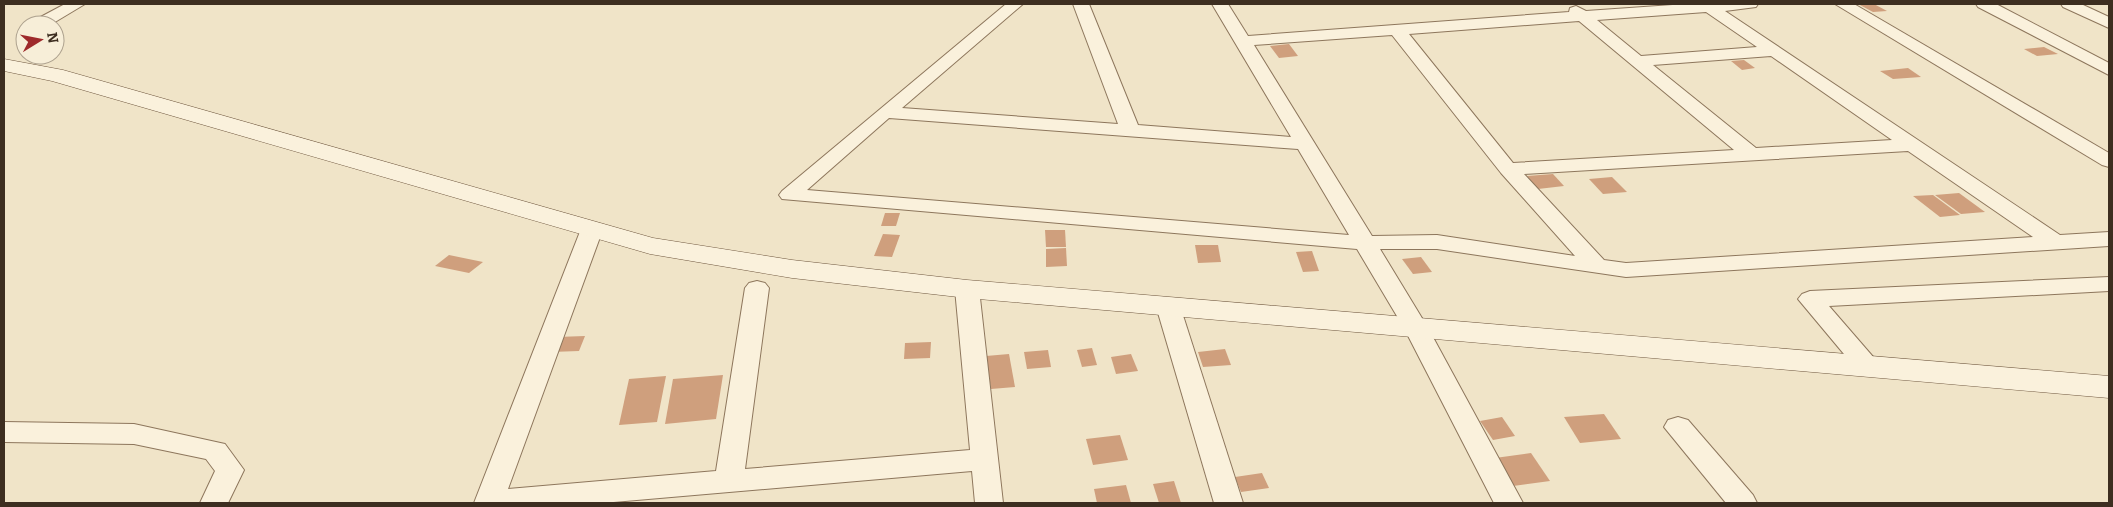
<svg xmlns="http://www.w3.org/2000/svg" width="2113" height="507" font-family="Bitter,serif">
  <rect width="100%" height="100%" fill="#f0e4c8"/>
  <g fill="#cf9f7d">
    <path d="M1858 4H1874L1887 11 1873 12Z"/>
    <path d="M1289 44 1298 56 1279 58 1270 46Z"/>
    <path d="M2044 47 2058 54 2037 56 2024 49Z"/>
    <path d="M1744 60 1755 68 1742 70 1731 61Z"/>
    <path d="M1908 68 1921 77 1893 79 1880 71Z"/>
    <path d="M1553 174 1564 186 1538 189 1527 176Z"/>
    <path d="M1612 177 1627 192 1603 194 1589 179Z"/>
    <path d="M1959 193 1985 212 1961 214 1935 195Z"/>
    <path d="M1933 195 1960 215 1940 217 1913 196Z"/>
    <path d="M885 213H900L896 226H881Z"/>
    <path d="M1045 230H1065L1066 247H1046Z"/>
    <path d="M883 234 900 235 892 257 874 256Z"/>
    <path d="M1195 245H1218L1221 262 1198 263Z"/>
    <path d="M1066 248 1067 266 1046 267V249Z"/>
    <path d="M1312 251 1319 271 1303 272 1296 252Z"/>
    <path d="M449 255 483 262 469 273 435 266Z"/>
    <path d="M1421 257 1432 272 1413 274 1402 259Z"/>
    <path d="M585 336 579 351 551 352 557 337Z"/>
    <path d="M931 342 930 358 904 359 905 343Z"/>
    <path d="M1092 348 1097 365 1082 367 1077 350Z"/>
    <path d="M1225 349 1231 365 1203 367 1198 352Z"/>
    <path d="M1048 350 1051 367 1027 369 1024 352Z"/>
    <path d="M1009 354 1015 387 991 389 986 356Z"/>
    <path d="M1131 354 1138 371 1116 374 1111 357Z"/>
    <path d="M723 375 716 419 665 424 673 379Z"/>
    <path d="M666 376 657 422 619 425 629 379Z"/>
    <path d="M1604 414 1621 439 1580 443 1564 417Z"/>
    <path d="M1502 417 1515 436 1493 440 1480 421Z"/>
    <path d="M1120 435 1128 460 1093 465 1086 439Z"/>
    <path d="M1531 453 1550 481 1513 486 1495 458Z"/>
    <path d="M1262 473 1269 488 1241 492 1235 477Z"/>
    <path d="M1174 481 1181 503H1159L1153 484Z"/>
    <path d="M1126 485 1131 503H1097L1094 489Z"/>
  </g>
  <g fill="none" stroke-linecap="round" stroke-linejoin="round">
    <defs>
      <g id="street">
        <path d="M65 4H85L50 25H34L33 23 35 20Z"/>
        <path d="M1006 4H1023L902 108 1118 124 1073 4H1089L1138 125 1291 137 1212 4H1228L1248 36 1569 12 1570 8 1576 6 1586 11 1687 4H1758L1756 7 1725 11 2060 235 2109 232V246L1626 277 1437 249H1380L1428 328 1523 503H1494L1404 328 1357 249 782 199 779 195 782 191ZM1706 12 1757 47 1641 56 1597 20ZM1579 21 1734 150 1513 163 1409 34ZM1392 35 1501 173 1575 256 1437 235 1372 236 1254 45ZM1771 56 1892 140 1756 148 1653 65ZM889 118 1298 149 1349 235 807 190ZM1908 151 2033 237 1626 263 1604 260 1524 174Z"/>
        <path d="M1835 4H1854L2109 153V167L2102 165Z"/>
        <path d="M1976 4H1996L2109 63V75L1978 7Z"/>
        <path d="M2061 4H2081L2109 17V28L2063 7Z"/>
        <path d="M592 222 600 224 603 229 508 489 716 471 745 288 749 283 757 281 765 283 769 288 745 469 970 450 955 289 959 284 967 282 975 284 979 289 1003 503H975L972 471 602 503H474L581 229 584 224Z"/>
        <path d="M2109 277V291L1829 306 1881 366 1877 372 1868 375 1859 372 1798 299 1802 294 1810 291Z"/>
        <path d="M1168 298 1176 301 1180 306 1243 503H1214L1156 306 1160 301Z"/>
        <path d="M1678 417 1688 420 1753 495 1757 503H1726L1664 427 1668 420Z"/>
        <path d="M4 422 134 424 225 444 244 470 228 503H200L215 471 206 459 134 444 4 442Z"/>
      </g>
      <path id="secondary" d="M4 59 63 70 653 238 792 260 967 280 2109 376V398L967 298 792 278 650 254 52 81 4 71Z"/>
    </defs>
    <use href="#street" stroke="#8d765c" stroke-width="2"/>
    <use href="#secondary" stroke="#6f573f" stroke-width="1"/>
    <use href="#street" fill="#faf1dc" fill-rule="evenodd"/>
    <use href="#secondary" fill="#faf1dc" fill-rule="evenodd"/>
  </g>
  <rect width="2113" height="507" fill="none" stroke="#3d2e20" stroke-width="10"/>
  <g transform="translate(40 40) rotate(80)"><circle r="24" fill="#f7eed8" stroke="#ada18e"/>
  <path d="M0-4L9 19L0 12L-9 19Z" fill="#9e2a2b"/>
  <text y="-8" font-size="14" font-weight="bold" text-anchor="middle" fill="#3d2e20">N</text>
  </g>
</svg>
